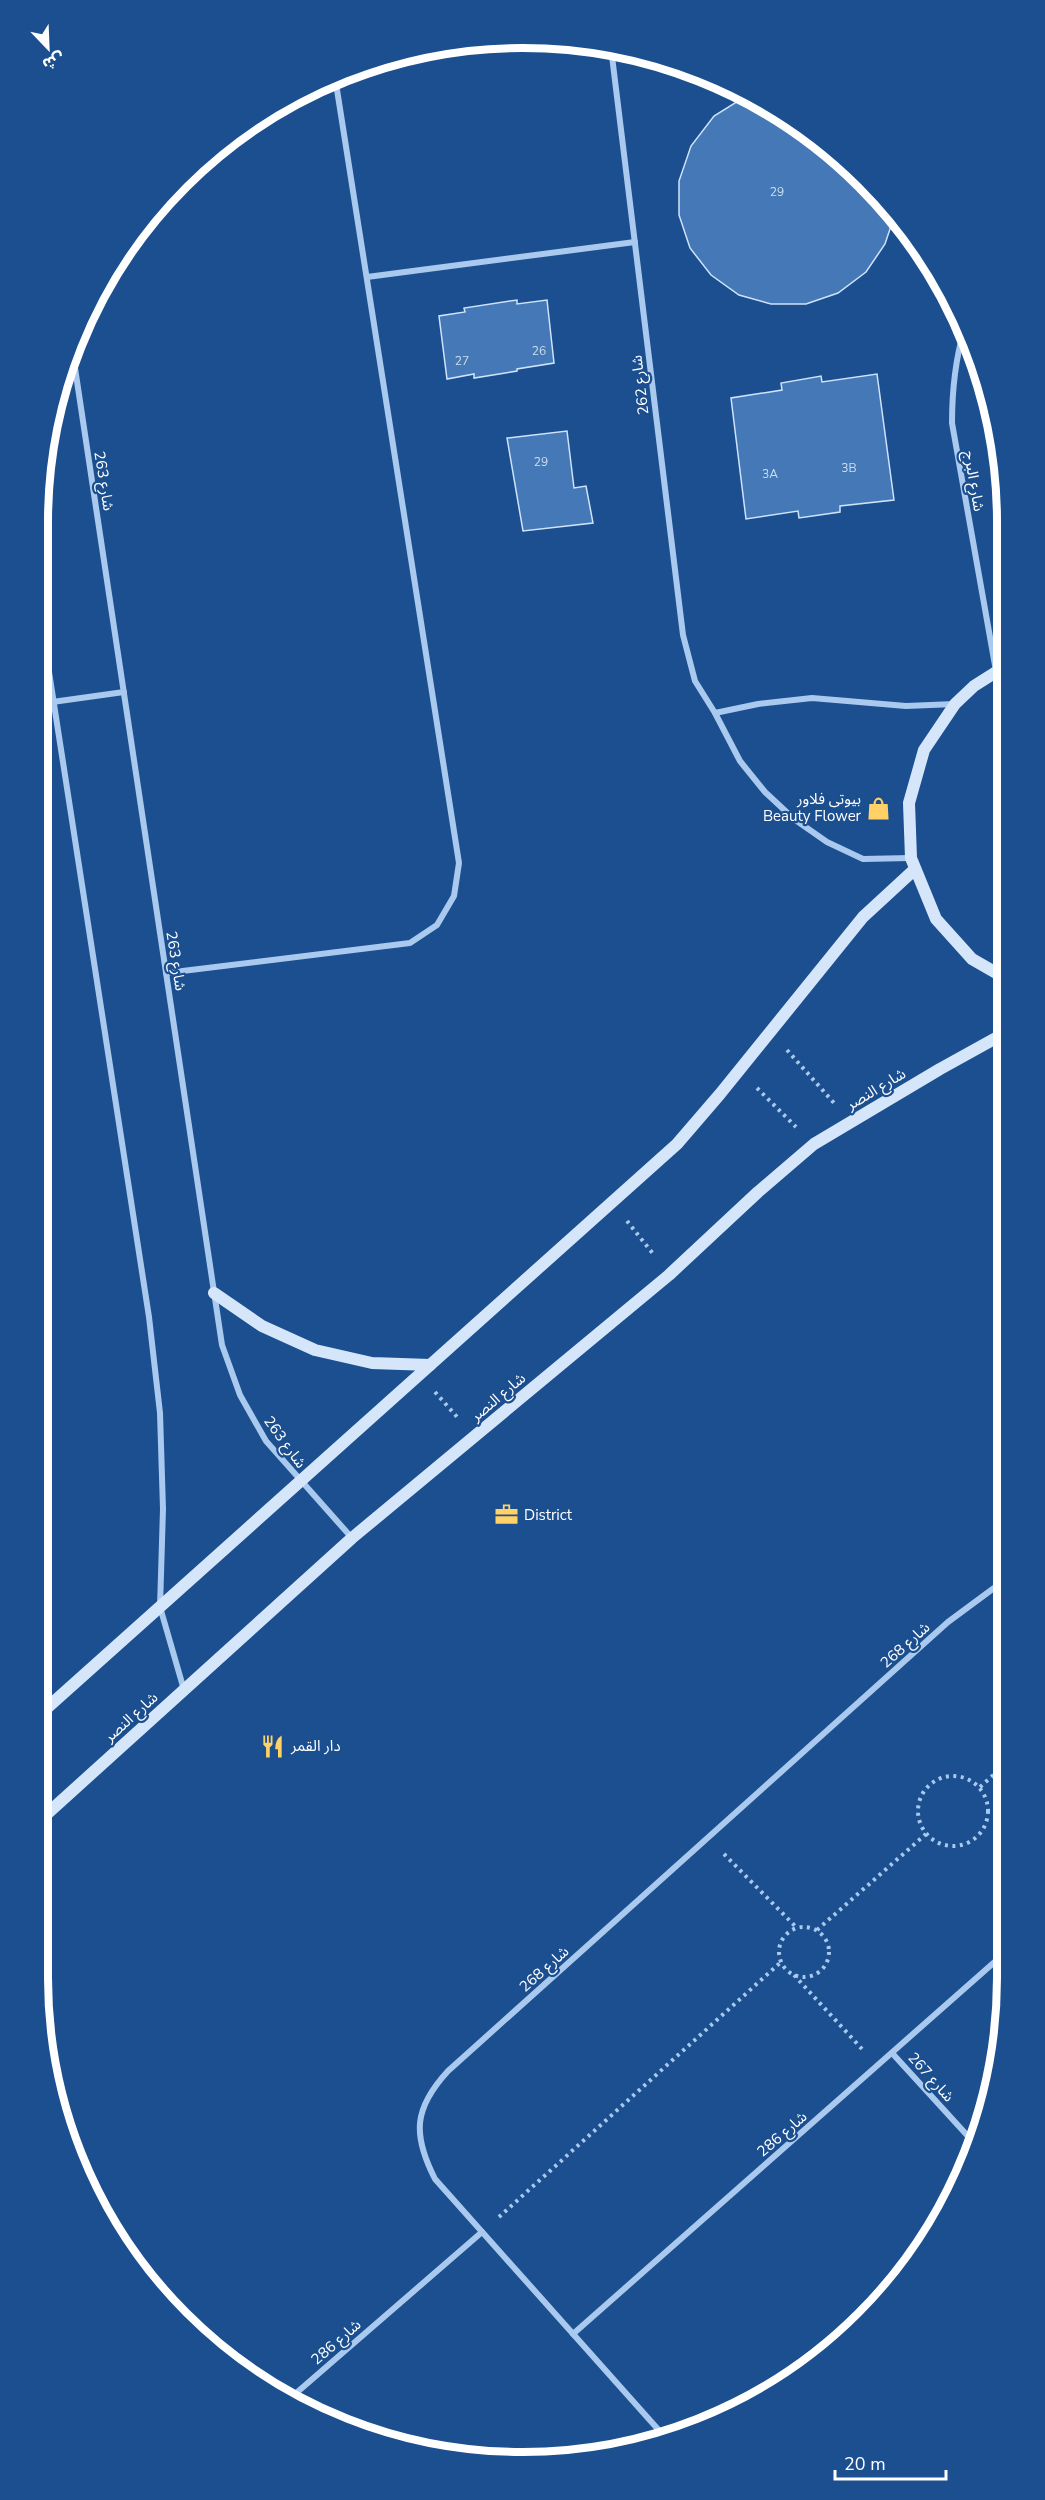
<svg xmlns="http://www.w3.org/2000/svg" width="1045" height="2500" font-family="'Nunito Sans','Noto Sans Arabic',sans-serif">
  <rect width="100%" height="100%" fill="#1b4f8f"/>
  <g fill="#4478b7" stroke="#cfe3fa" stroke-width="1.5">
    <path d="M746 96 792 119 887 203 895 214 885 244 866 272 838 293 806 304H771L739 295 711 275 690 248 679 215V181L691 146 714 116Z"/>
    <path d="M517 300V304L547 300 554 363 517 369V371L474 378V374L447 379 439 316 465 312 464 308Z"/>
    <path d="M877 374 894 500 840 506V512L799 518 798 511 746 519 731 398 782 390 781 383 821 376 822 382Z"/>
    <path d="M567 431 574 488 586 486 593 523 523 531 507 438Z"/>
  </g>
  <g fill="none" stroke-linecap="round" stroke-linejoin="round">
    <g stroke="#a9c9ee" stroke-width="4" stroke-dasharray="3 4.5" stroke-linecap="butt">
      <path d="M787 1050 834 1103"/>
      <path d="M757 1088 796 1127"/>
      <path d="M627 1221 654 1255"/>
      <path d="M435 1392 458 1418"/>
      <circle cx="953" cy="1811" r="35"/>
      <path d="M980 1787 1007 1763"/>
      <path d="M724 1854 797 1928"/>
      <circle cx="804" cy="1952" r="25"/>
      <path d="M817 1930 926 1834"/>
      <path d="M794 1975 862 2049"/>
      <path d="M499 2217 781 1962"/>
    </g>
    <g stroke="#a9c9ee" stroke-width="6">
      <path d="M611 48 683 635 695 681 715 713 740 761 765 792 794 819 827 842 863 859 910 858"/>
      <path d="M367 277 635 242"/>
      <path d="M964 330C955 361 952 391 952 423L996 671"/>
      <path d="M72 348 222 1345 240 1395 266 1441 352 1538"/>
      <path d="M38 601 149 1317 160 1413 163 1509 160 1607 184 1690"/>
      <path d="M38 704 124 692"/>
      <path d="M715 713 758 704 812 698 906 706 955 704"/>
      <path d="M166 973 410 943 437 925 454 896 459 863 335 77"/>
      <path d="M892 2053 976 2145"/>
      <path d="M573 2334 1007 1951"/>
      <path d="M287 2401 482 2232"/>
      <path d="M664 2436 435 2179C412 2134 414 2108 448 2071L948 1622 994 1588 1006 1586"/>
    </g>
    <g stroke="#d6e6fa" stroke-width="12">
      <path d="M1004 667 974 686 955 704 924 750 909 803 911 858 936 919 972 959 1005 978"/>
      <path d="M214 1293 262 1326 315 1350 372 1363 430 1365"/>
      <path d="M38 1716 677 1144 720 1094 863 917 914 870"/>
      <path d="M38 1822 352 1538 669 1275 758 1192 814 1144 940 1069 1005 1033"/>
    </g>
  </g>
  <defs>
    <symbol id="shop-bare" viewBox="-9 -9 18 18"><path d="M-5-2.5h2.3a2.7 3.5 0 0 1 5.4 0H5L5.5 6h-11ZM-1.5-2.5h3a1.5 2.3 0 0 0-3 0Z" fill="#ffd166" stroke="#1b4f8f" stroke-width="2.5" paint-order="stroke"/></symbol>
    <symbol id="office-bare" viewBox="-9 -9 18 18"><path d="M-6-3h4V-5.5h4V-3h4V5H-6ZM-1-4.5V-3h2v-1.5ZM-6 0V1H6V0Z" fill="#ffd166" stroke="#1b4f8f" stroke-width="2.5" paint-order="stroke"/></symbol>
    <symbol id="restaurant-bare" viewBox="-9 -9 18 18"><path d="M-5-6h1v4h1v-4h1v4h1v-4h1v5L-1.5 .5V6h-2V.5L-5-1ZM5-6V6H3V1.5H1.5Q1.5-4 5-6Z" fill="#ffd166" stroke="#1b4f8f" stroke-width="2.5" paint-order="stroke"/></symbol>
  </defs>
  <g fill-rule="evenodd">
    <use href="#shop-bare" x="862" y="792" width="33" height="33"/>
    <use href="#office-bare" x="490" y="1498" width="33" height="33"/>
    <use href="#restaurant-bare" x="256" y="1730" width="33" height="33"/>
  </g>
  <g text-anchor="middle" stroke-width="4.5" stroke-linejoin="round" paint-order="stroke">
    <g font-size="12" fill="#d0dded">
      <text x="777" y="196">29</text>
      <text x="539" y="355">26</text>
      <text x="462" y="365">27</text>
      <text x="541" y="466">29</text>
      <text x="849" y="472">3B</text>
      <text x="770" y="478">3A</text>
    </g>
    <g font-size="15" fill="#fff" stroke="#1b4f8f">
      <text transform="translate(640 385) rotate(-97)" y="5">شارع 262</text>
      <text transform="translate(104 481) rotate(81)" y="5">شارع 263</text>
      <text transform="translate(974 481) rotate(80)" y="5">شارع البرج</text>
      <text transform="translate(176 961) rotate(81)" y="5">شارع 263</text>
      <text transform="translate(876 1089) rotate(-31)" y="5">شارع النصر</text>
      <text transform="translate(498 1397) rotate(-40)" y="5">شارع النصر</text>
      <text transform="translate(285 1442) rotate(54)" y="5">شارع 263</text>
      <text transform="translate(905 1645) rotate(-42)" y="5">شارع 268</text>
      <text transform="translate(131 1717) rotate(-42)" y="5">شارع النصر</text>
      <text transform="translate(544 1969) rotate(-42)" y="5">شارع 268</text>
      <text transform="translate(931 2077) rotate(48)" y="5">شارع 267</text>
      <text transform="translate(782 2134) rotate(-41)" y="5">شارع 286</text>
      <text transform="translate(336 2342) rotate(-41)" y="5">شارع 286</text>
    </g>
    <g font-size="15" fill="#fff" stroke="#1b4f8f" text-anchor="start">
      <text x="861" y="804" text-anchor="end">بيوتى فلاور<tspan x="861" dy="17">Beauty Flower</tspan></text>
      <text x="524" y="1520">District</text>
      <text x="291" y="1751">دار القمر</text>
    </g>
  </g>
  <path d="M0 0H1045V2500H0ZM522 48H523A474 474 0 0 1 997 522V1978A474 474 0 0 1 523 2452H522A474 474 0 0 1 48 1978V522A474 474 0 0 1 522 48Z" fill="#1b4f8f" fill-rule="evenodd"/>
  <path fill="none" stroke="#fff" stroke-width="8" d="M522 48H523A474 474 0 0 1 997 522V1978A474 474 0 0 1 523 2452H522A474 474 0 0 1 48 1978V522A474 474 0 0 1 522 48Z"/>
  <g transform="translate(48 48) rotate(157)" stroke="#1b4f8f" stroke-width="4.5" paint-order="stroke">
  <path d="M0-4.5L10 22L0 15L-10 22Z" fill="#ffffff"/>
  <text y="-9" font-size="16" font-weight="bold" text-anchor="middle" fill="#ffffff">ش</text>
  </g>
  <path d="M835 2470v9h111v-9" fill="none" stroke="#ffffff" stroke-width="3"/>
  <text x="844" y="2470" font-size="18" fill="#ffffff" stroke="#1b4f8f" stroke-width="4.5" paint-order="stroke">20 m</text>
</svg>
